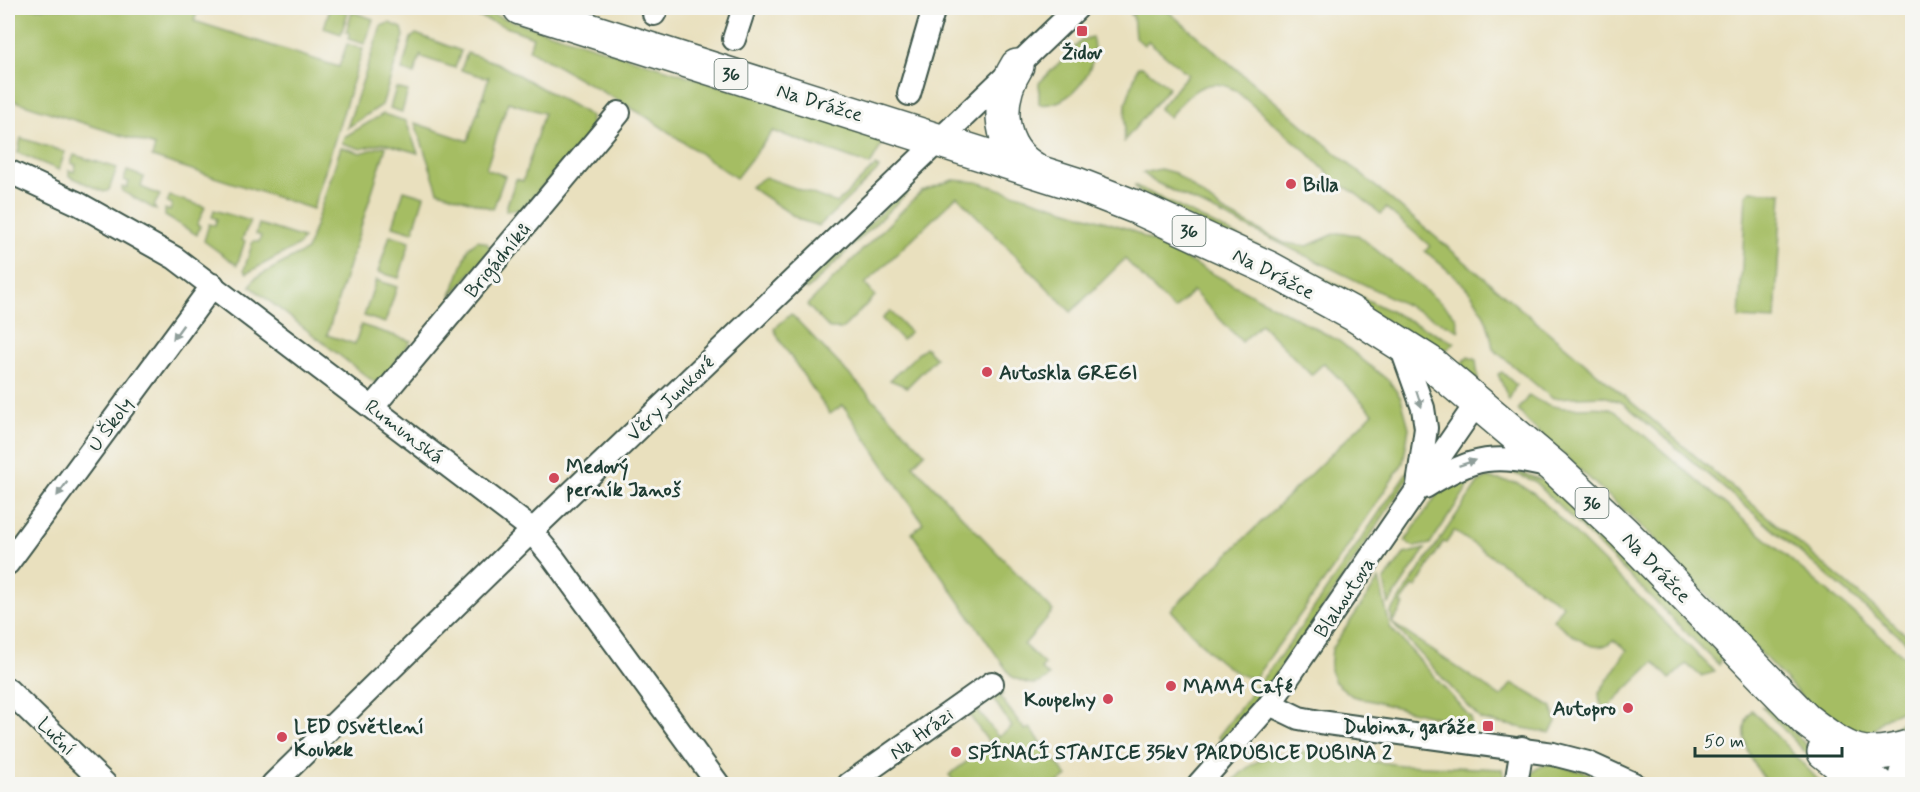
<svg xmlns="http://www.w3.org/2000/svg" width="1920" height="792" font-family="Mynerve,sans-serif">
  <rect width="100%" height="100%" fill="#f6f6f2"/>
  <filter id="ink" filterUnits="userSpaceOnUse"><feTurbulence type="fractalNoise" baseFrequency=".0167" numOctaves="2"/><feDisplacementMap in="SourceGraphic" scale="12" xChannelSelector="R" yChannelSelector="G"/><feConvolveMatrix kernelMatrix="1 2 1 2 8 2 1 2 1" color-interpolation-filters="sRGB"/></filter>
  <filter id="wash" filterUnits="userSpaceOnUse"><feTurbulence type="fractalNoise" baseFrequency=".008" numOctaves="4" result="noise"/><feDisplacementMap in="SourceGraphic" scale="24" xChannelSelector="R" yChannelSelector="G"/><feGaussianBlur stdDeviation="1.35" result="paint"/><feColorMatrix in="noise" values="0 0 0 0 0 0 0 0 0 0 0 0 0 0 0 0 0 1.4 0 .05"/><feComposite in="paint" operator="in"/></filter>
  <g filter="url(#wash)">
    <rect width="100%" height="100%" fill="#e9e0be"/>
    <g fill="#a5bd63" stroke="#627d4c" stroke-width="1.5">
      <path d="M8 8H188L198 10 194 21 339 67 347 44 363 49 313 209 152 157 155 146 8 99Z"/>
      <path d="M330 8 348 12 341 34 324 28Z"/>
      <path d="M455 8H471L867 132 884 141 870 165 773 131 736 178 645 116 529 50 533 37Z"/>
      <path d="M1133 8H1164L1879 611 1912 640V647L1623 403 1604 396 1552 398 1493 349C1486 298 1462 282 1425 251L1430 246 1386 208 1381 214 1354 192 1335 181 1307 152 1235 90C1205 73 1187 96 1169 117L1159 109 1188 74 1148 41 1144 45 1135 37 1133 15H1131Z"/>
      <path d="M352 12 373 19 365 44 348 39 350 33 346 32Z"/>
      <path d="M389 23 402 28 404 36 382 105 347 128 381 26Z"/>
      <path d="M416 34 461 51 455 68 421 57V54L414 74 402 70 411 38Z"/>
      <path d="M1092 37C1102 66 1071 109 1039 104V83L1082 40Z"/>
      <path d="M467 53 497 63 591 116V127L585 138 522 209 506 211V208L516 179 523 181 544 113 508 102 486 169 505 176 493 209 438 191 415 123 468 141 477 113 480 114 478 112 482 97 486 98 483 96 489 76 487 78 461 70Z"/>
      <path d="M1138 67H1143L1169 87 1124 141 1126 103Z"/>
      <path d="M396 88 408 91 402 112 390 108Z"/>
      <path d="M383 114 406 121 418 153 383 143 361 149 342 143 344 137Z"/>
      <path d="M21 138 65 152 59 170 18 153Z"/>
      <path d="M383 146 386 147 327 335 355 344 361 325 411 341 382 380 374 382 250 286 255 278 307 250 341 147 361 153Z"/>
      <path d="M74 155 117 168 109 190 104 192 69 176V170L74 172 76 165 71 163Z"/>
      <path d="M875 166 879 168 876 172 819 226 800 220 750 187 765 177 837 203Z"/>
      <path d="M1160 169 1175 173 1223 211 1284 243 1307 246 1337 233 1358 235 1448 309 1456 317 1459 331 1153 181 1143 173Z"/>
      <path d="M127 171 144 177 141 187 160 195 154 206 156 210 122 191V187L127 188 129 182 124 180Z"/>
      <path d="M953 180 977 182 1129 229 1339 341 1389 381 1401 398 1409 428 1403 463 1332 570 1255 678C1226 678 1191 631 1171 610L1373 413 1324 363 1311 375 1261 324 1242 342 1193 291 1174 310 1125 259 1071 312 957 196 865 284 875 296 842 329H830L807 305 922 191Z"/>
      <path d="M1134 185 1455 343 1446 350 1436 349 1139 192Z"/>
      <path d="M404 190 424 196 413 232 393 226Z"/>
      <path d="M903 191 906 194 807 290 804 286Z"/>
      <path d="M1750 191 1782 193 1775 320 1739 318 1746 195Z"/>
      <path d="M170 196 205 207 197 225 200 226 197 235 165 216V209L170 211 172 204 167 202Z"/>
      <path d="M214 210 250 221 242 240 245 241 237 265 204 241 209 224 215 225 217 219 212 217Z"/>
      <path d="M259 224 303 238 299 245 247 273 244 270 253 241 259 242 261 236 256 234Z"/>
      <path d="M390 235 410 241 399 278 378 272Z"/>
      <path d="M478 240 487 243 491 250 451 296 469 247Z"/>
      <path d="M376 280 397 287 385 323 364 316Z"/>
      <path d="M890 311 910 332 902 340 882 319Z"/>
      <path d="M791 314 925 453 913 465 1053 611 1024 645 1045 665 1041 669 1049 676C1037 689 1026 684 1011 676L912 533 923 523 843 405 830 414 780 341 774 329Z"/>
      <path d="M925 347 936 358 907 387 890 380Z"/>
      <path d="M1468 357 1476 360 1478 380H1476L1459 366Z"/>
      <path d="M1502 372 1516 385 1509 400 1498 374Z"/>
      <path d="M1529 395C1565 421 1596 398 1618 413L1912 663V706C1886 718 1876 717 1868 747L1836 734 1653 537 1528 422 1518 410Z"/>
      <path d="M1411 466 1409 476 1403 486C1346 572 1291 663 1222 741L1218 737 1292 640Z"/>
      <path d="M1472 467 1474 478 1430 544 1414 547 1405 541 1443 486Z"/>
      <path d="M1508 468 1544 481 1578 510 1721 656 1719 665 1534 481 1507 471Z"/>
      <path d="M1487 478 1517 483 1534 493 1715 672 1701 676 1686 664 1670 679 1654 662 1606 709 1600 703 1599 693 1627 650 1613 640C1595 659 1570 632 1553 620L1563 605 1454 531 1446 543 1443 542 1416 587 1413 586 1401 603 1404 605 1392 623 1501 697 1512 683 1552 707 1556 722 1550 733 1481 720 1392 623 1391 612 1478 483Z"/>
      <path d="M1425 549 1389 604 1384 581 1404 554Z"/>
      <path d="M1379 579 1390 627 1471 718V726L1352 696 1335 682 1330 670 1332 648Z"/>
      <path d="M1001 692 1003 694 1000 697 1025 730 1030 728 1067 776 1057 784H956L949 775 990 744 970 716 972 711 978 710 998 737 1012 727 992 697Z"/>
      <path d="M1761 706 1772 710 1811 750 1862 784H1836Z"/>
      <path d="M1752 710 1822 784H1769C1753 767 1734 733 1752 710Z"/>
      <path d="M1912 717V733L1880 747 1885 731Z"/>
      <path d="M1302 752 1401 765 1502 769 1506 784H1230C1256 756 1265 757 1302 752Z"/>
      <path d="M1551 764 1588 773 1610 784H1524C1530 772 1538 765 1551 764Z"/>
    </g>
  </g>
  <g filter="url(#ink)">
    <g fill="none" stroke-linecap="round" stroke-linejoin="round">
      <defs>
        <g id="street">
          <path d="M654 14 657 8"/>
          <path d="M734 39 744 8"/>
          <path d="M909 94 934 8"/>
          <path d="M8 171 79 204 175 258 525 524 554 559 718 784"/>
          <path d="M1400 344 1423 408 1426 428 1418 485"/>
          <path d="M373 407 619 113"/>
          <path d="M1425 487C1475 455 1495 454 1552 467"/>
          <path d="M8 563 213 285"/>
          <path d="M8 690 105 784"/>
          <path d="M1270 704 1299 718 1320 722 1553 754 1588 763 1634 784"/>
          <path d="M273 784 543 520 1077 8"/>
          <path d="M849 784 992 683"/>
          <path d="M1199 784 1270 704 1478 401"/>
          <path d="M1516 784 1522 748"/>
        </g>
        <g id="primary">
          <path d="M520 8 1079 185 1138 208 1269 268 1355 315 1429 362 1555 468 1624 533 1806 720C1848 751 1859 762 1912 746"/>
          <path d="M1017 66C995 101 997 149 1036 170"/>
          <path d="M1824 752 1844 768 1877 784"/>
          <path d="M1903 784 1912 754"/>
        </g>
      </defs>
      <use href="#street" stroke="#3d5549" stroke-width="26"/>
      <use href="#primary" stroke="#3d5549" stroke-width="36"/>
      <use href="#street" stroke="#fff" stroke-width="22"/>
      <use href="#primary" stroke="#fff" stroke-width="33"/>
    </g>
    <defs><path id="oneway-solid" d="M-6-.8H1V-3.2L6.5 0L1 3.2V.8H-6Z" transform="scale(1.5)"/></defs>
    <g fill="#8f9e9a">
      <use href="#oneway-solid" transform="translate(178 332) rotate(126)"/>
      <use href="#oneway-solid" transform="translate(1419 399) rotate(72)"/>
      <use href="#oneway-solid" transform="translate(1467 463) rotate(-19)"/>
      <use href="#oneway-solid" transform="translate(62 489) rotate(126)"/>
    </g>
  </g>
  <g fill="#d1495b" stroke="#f6f6f2" stroke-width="2">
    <rect x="1076" y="25" width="12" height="12" rx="3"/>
    <circle cx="1291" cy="184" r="6"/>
    <circle cx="987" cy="372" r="6"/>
    <circle cx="554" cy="478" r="6"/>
    <circle cx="1171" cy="686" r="6"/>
    <circle cx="1108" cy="699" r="6"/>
    <circle cx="1628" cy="708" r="6"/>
    <rect x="1482" y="720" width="12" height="12" rx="3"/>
    <circle cx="282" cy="737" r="6"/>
    <circle cx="956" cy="752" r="6"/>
  </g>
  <g text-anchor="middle" stroke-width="6" stroke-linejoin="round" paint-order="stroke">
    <g fill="#f6f6f2" stroke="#60746d" stroke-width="1.5">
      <rect x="714.5" y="59" width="33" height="30" rx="4.5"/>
      <rect x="1172.5" y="216" width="33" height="30" rx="4.5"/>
      <rect x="1575.5" y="488" width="33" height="30" rx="4.5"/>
    </g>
    <g font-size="18" font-weight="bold" fill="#1f3d34">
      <text x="731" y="80">36</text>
      <text x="1189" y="237">36</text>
      <text x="1592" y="509">36</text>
    </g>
    <g font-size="20" font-weight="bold" fill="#1f3d34" stroke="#f6f6f2" text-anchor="start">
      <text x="1082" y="59" text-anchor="middle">Židov</text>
      <text x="1303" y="191">Billa</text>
      <text x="999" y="379">Autoskla GREGI</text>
      <text x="566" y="473">Medový<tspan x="566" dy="23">perník Janoš</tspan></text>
      <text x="1183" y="693">MAMA Café</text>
      <text x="1096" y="706" text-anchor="end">Koupelny</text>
      <text x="1616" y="715" text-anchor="end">Autopro</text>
      <text x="294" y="733">LED Osvětlení<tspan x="294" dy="23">Koubek</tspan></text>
      <text x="1476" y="733" text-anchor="end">Dubina, garáže</text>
      <text x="968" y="759">SPÍNACÍ STANICE 35kV PARDUBICE DUBINA 2</text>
    </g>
    <g font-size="20" fill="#1f3d34" stroke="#f6f6f2">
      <text transform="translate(820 102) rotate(17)" y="7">Na Drážce</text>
      <text transform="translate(497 260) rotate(-50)" y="7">Brigádníků</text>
      <text transform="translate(1274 273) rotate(27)" y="7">Na Drážce</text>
      <text transform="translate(670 398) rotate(-44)" y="7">Věry Junkové</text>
      <text transform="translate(110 424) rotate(-54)" y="7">U Školy</text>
      <text transform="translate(405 431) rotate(37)" y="7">Rumunská</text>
      <text transform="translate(1657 567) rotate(46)" y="7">Na Drážce</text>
      <text transform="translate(1344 597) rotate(-56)" y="7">Blahoutova</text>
      <text transform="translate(921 733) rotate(-36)" y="7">Na Hrázi</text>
      <text transform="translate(57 736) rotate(45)" y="7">Luční</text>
    </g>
  </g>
  <rect width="1920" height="792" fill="none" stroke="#f6f6f2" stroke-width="30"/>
  <path d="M1695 747v9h147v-9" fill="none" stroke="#1f3d34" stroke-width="3"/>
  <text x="1704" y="747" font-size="18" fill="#1f3d34" stroke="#f6f6f2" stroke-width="4.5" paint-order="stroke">50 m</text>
</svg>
